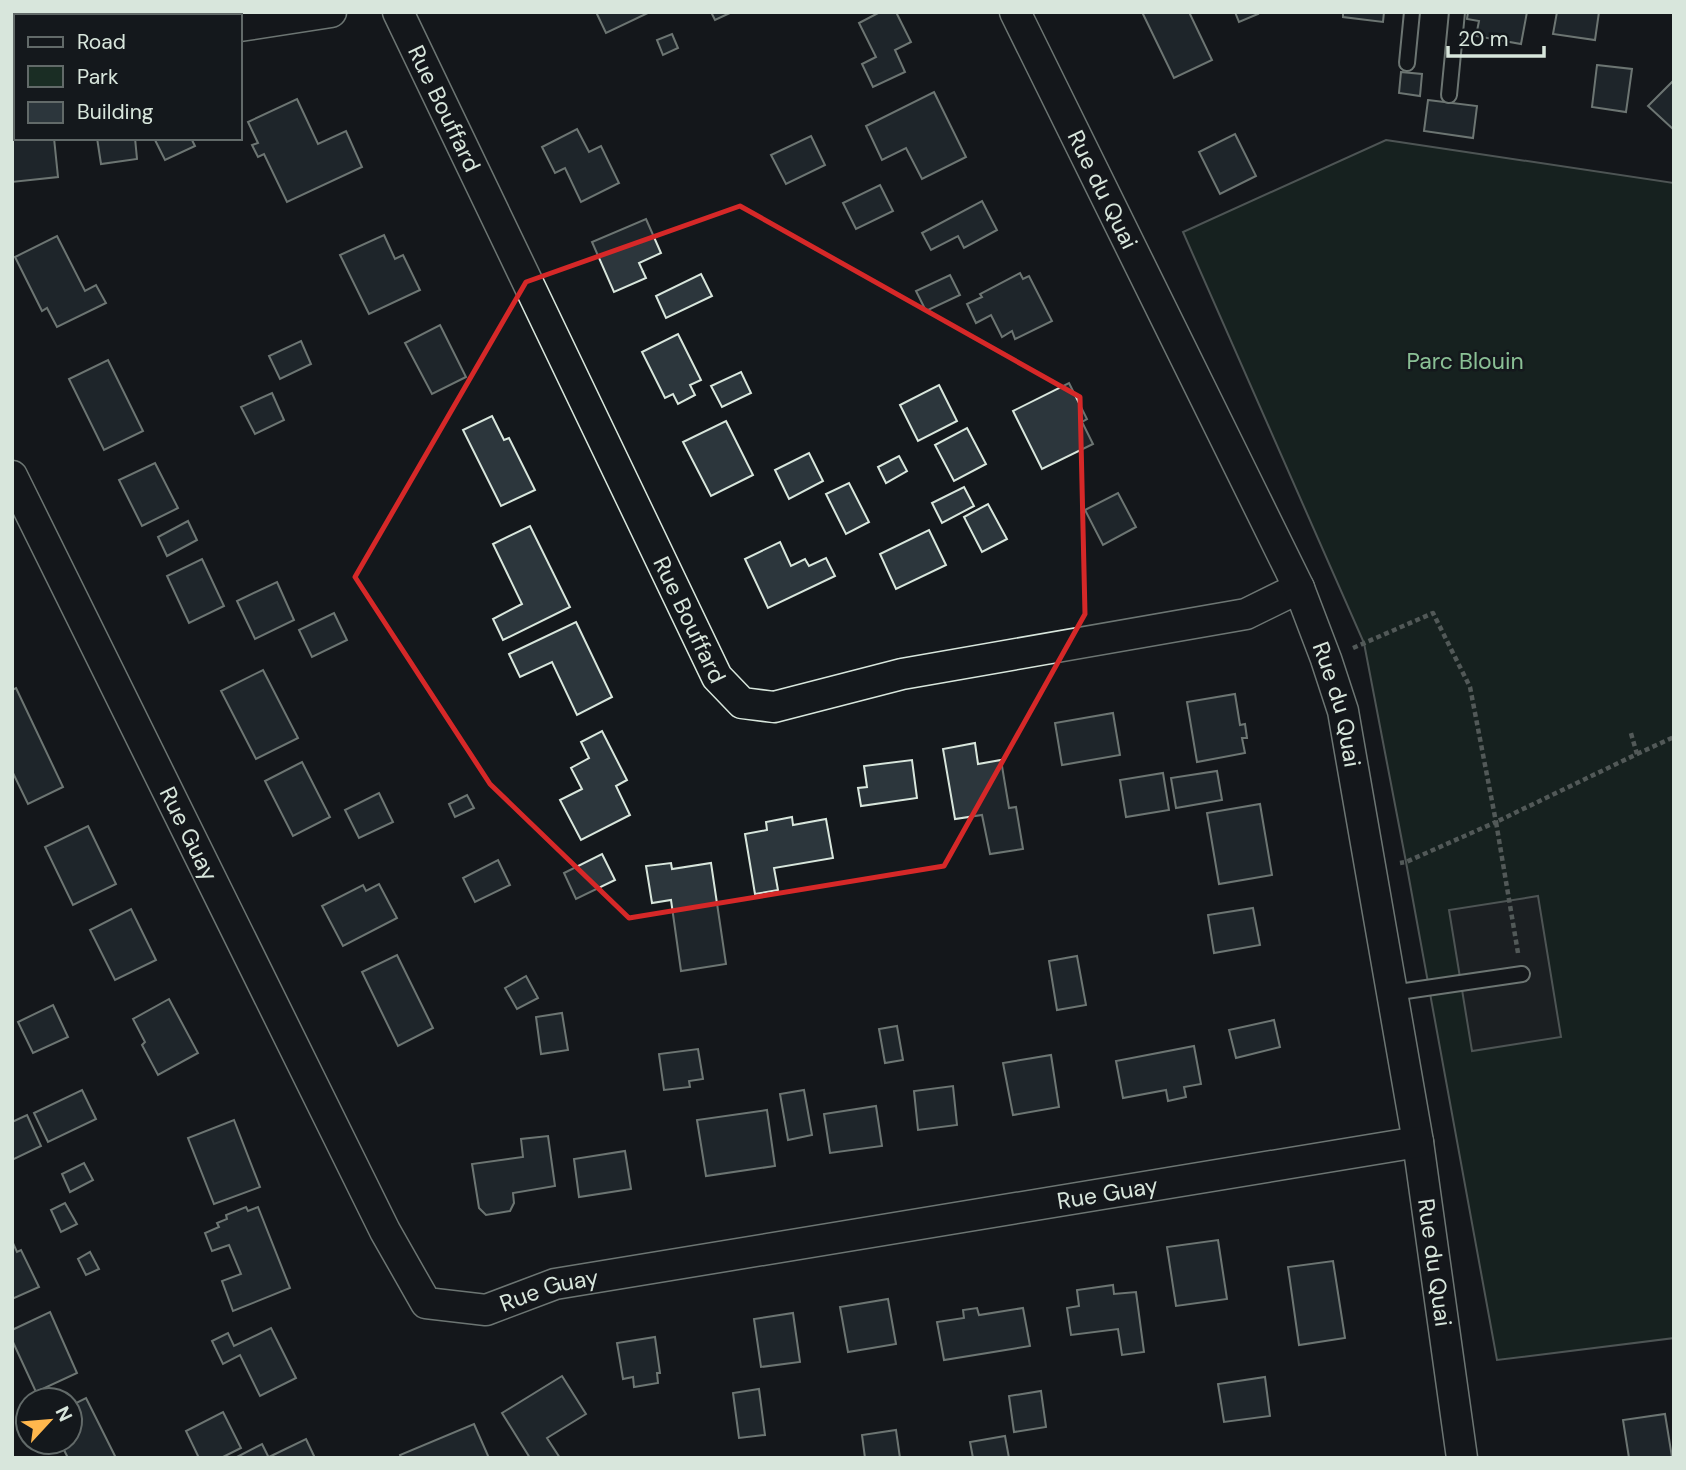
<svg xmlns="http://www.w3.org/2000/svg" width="1686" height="1470" font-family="'DM Sans',sans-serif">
  <rect width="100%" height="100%" fill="#14181c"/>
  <path fill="#1a2d24" stroke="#939e99" stroke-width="2" d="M1386 140 1674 183V1338L1497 1360 1406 862 1364 643 1183 232Z"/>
  <path fill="#24282b" stroke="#939e99" stroke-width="2" d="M1538 896 1561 1037 1472 1051 1449 910Z"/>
  <g fill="#2c363c" stroke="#d8e6dc" stroke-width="2">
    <path d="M596 12H647L648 13 606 33Z"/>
    <path d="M711 12H732L715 20Z"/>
    <path d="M880 12H896L911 42 895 50 905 72 873 87 862 64 876 57 859 23Z"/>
    <path d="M1142 12H1189L1212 60 1174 78Z"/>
    <path d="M1235 12H1257L1258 14 1239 22Z"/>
    <path d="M1343 12H1384L1383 22 1343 17Z"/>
    <path d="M1468 12H1527L1521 44 1476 36 1479 21 1467 19Z"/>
    <path d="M1557 12H1599L1595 40 1553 34Z"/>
    <path d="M672 34 678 48 663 55 657 40Z"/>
    <path d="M1597 65 1632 69 1626 112 1592 107Z"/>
    <path d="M1401 72 1422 74 1420 96 1399 93Z"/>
    <path d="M1674 80V130L1648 106Z"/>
    <path d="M934 92 966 157 922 179 906 148 882 160 866 126Z"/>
    <path d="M297 99 318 144 346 131 362 167 287 202 264 154 258 157 252 145 258 143 248 122Z"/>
    <path d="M1428 100 1477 106 1473 138 1424 131Z"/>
    <path d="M12 129H16V138H54L58 177 12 182Z"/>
    <path d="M577 129 589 152 601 146 619 183 581 202 565 168 555 173 542 147Z"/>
    <path d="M1235 134 1256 176 1220 194 1199 152Z"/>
    <path d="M811 136 825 165 786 184 771 155Z"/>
    <path d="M97 138H135L137 159 101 164Z"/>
    <path d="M154 138H191L195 146 165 160Z"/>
    <path d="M880 185 893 211 856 229 843 203Z"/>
    <path d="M982 201 997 230 964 248 958 236 931 250 922 233Z"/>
    <path d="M646 219 661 253 639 263 646 278 614 292 592 242Z"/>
    <path d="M384 235 395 259 403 255 420 290 369 314 340 255Z"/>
    <path d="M57 236 85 291 96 285 106 303 57 327 47 308 42 311 15 257Z"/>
    <path d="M1020 273 1023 279 1029 276 1052 321 1015 339 1012 331 1002 337 991 315 976 323 967 304 982 297 980 294Z"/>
    <path d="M701 274 712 296 666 318 656 296Z"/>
    <path d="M950 275 960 295 926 311 916 291Z"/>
    <path d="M440 325 466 377 432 394 405 343Z"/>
    <path d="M678 334 701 380 690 385 695 395 678 404 673 394 665 398 642 352Z"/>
    <path d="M301 341 311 364 280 379 269 356Z"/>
    <path d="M108 360 143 431 104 450 69 379Z"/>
    <path d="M741 372 751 393 722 407 711 386Z"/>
    <path d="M1069 383 1087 419 1082 422 1093 444 1042 469 1013 411Z"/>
    <path d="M939 385 957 421 918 441 900 405Z"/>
    <path d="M272 393 284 420 255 434 241 407Z"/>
    <path d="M492 416 504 440 509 438 535 490 501 506 463 430Z"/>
    <path d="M726 421 753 475 711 496 683 442Z"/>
    <path d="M967 428 986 464 954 481 935 445Z"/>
    <path d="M809 453 823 481 789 499 775 470Z"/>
    <path d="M899 456 907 471 886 483 878 467Z"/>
    <path d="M155 463 178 508 142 526 119 480Z"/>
    <path d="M849 483 869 522 846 534 826 494Z"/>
    <path d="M964 487 974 506 942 523 932 503Z"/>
    <path d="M1118 493 1136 527 1103 545 1085 510Z"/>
    <path d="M988 504 1007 539 982 552 964 517Z"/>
    <path d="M188 521 197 540 167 556 158 537Z"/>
    <path d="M530 526 570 607 503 640 493 619 522 604 493 544Z"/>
    <path d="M929 530 946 565 896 589 880 554Z"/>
    <path d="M780 542 791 566 805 559 809 566 826 558 835 576 768 608 745 559Z"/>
    <path d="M202 559 224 606 189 623 167 576Z"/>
    <path d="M277 582 294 620 255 639 237 601Z"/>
    <path d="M334 613 347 640 312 657 299 630Z"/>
    <path d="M576 622 612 697 577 715 552 662 520 677 509 654Z"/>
    <path d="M263 670 298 738 256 759 221 691Z"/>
    <path d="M16 688 63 787 28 804 12 771V690Z"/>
    <path d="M1235 694 1240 725 1245 724 1247 738H1242L1245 753 1197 762 1187 702Z"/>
    <path d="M1113 713 1120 755 1062 765 1055 723Z"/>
    <path d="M602 731 627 780 616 786 630 815 581 840 560 800 582 789 571 768 589 758 581 742Z"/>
    <path d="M975 743 978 764 1001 760 1009 808 1016 807 1023 849 990 854 982 815 955 819 943 749Z"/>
    <path d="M912 760 917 798 861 806 858 788 867 787 864 766Z"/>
    <path d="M302 762 330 817 293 836 265 781Z"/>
    <path d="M1217 771 1222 800 1176 808 1171 778Z"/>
    <path d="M1163 773 1169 810 1126 817 1120 780Z"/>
    <path d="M379 793 393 822 359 838 345 810Z"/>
    <path d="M467 795 474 808 455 817 449 804Z"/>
    <path d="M1260 804 1272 875 1219 884 1207 813Z"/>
    <path d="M792 817 793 825 826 819 833 858 774 868 778 890 755 894 745 834 767 830 766 822Z"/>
    <path d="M88 826 116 884 73 905 45 847Z"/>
    <path d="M602 854 615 880 576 899 564 873Z"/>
    <path d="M498 860 510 885 475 902 463 878Z"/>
    <path d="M671 863 672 869 711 863 726 964 681 971 671 900 652 903 646 866Z"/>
    <path d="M379 884 397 918 343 946 322 906 363 885 366 891Z"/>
    <path d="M1253 908 1260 945 1214 953 1208 915Z"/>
    <path d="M131 909 156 960 115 980 90 930Z"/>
    <path d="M397 955 433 1028 398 1046 362 972Z"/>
    <path d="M1077 956 1086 1005 1057 1010 1049 961Z"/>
    <path d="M526 976 538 998 517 1009 505 988Z"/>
    <path d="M169 999 198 1053 158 1075 142 1045 145 1042 133 1019Z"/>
    <path d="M53 1005 68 1037 33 1053 18 1022Z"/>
    <path d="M562 1013 568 1050 541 1054 536 1017Z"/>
    <path d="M1274 1020 1280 1047 1236 1058 1229 1030Z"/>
    <path d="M897 1026 903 1060 885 1063 879 1029Z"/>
    <path d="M1194 1046 1201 1084 1184 1087 1186 1097 1168 1101 1166 1090 1123 1098 1116 1061Z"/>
    <path d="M698 1049 703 1079 689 1081 690 1087 664 1090 659 1054Z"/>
    <path d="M1051 1055 1059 1107 1013 1115 1003 1063Z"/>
    <path d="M953 1086 957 1125 918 1130 914 1091Z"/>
    <path d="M82 1090 96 1119 48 1142 34 1113Z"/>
    <path d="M804 1090 812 1135 788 1140 780 1094Z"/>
    <path d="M876 1106 882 1146 830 1153 824 1114Z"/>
    <path d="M767 1110 775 1166 706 1176 697 1120Z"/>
    <path d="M27 1115 41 1146 12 1160V1122Z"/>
    <path d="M234 1120 260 1187 214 1204 188 1138Z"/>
    <path d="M548 1136 555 1186 513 1193 514 1203 510 1211 486 1215 479 1208 472 1164 523 1157 521 1139Z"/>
    <path d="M625 1151 631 1189 579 1197 574 1159Z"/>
    <path d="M84 1163 93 1180 70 1192 62 1174Z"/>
    <path d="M65 1203 77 1224 61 1232 51 1210Z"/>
    <path d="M246 1207 248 1211 258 1207 290 1288 233 1311 222 1281 241 1274 229 1245 212 1251 205 1233 219 1227 217 1223 227 1219 226 1215Z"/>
    <path d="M1218 1240 1227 1299 1176 1306 1167 1247Z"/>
    <path d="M12 1241 17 1252 21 1250 39 1287 12 1299Z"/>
    <path d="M90 1252 99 1269 86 1275 78 1259Z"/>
    <path d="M1333 1261 1345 1338 1299 1345 1288 1267Z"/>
    <path d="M1113 1285 1114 1294 1136 1292 1144 1352 1122 1355 1118 1329 1071 1335 1067 1308 1079 1306 1077 1290Z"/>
    <path d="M888 1299 896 1344 848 1352 840 1307Z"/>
    <path d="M977 1308 979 1315 1023 1308 1030 1346 944 1360 937 1322 964 1318 963 1310Z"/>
    <path d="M50 1312 77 1373 36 1392 12 1340V1330Z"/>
    <path d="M793 1313 800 1362 761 1367 754 1319Z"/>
    <path d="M271 1328 296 1378 260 1396 240 1355 223 1364 212 1341 228 1333 234 1346Z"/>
    <path d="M655 1337 660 1373H657L658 1383 634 1387 633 1377 623 1379 617 1343Z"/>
    <path d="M562 1376 586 1414 547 1438 560 1458H530L502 1413Z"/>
    <path d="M1265 1377 1270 1416 1224 1422 1218 1384Z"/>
    <path d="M759 1389 765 1435 739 1438 733 1393Z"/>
    <path d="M1041 1391 1046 1427 1014 1432 1009 1396Z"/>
    <path d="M86 1398 116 1458H68L60 1442H70V1406Z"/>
    <path d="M223 1412 241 1448 221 1458H199L186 1431Z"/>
    <path d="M1665 1414 1672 1457 1629 1458 1623 1420Z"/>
    <path d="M474 1424 489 1458H401L400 1455Z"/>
    <path d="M896 1430 900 1458H865L862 1435Z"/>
    <path d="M1005 1436 1009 1458H973L970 1442Z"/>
    <path d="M306 1439 315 1458H269V1457Z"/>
    <path d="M262 1444 269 1458H235Z"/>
  </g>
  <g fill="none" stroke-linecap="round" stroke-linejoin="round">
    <defs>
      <g id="service">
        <path d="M1407 63 1412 12"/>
        <path d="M1449 95 1457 12"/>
        <path d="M1392 993 1522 974"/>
      </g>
      <g id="minor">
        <path id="s1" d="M398 12 717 677 742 703 774 707 902 674 1246 614 1299 588"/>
        <path id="s2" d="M1015 12 1299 588 1326 659 1343 711 1418 1142 1462 1458"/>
        <path d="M240 26 331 12"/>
        <path d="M12 58 16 57"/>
        <path id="s3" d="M12 476 385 1231 426 1303 486 1310 555 1284 1418 1142"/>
      </g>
    </defs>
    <use href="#service" stroke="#d8e6dc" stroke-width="18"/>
    <use href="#minor" stroke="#d8e6dc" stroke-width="33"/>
    <g stroke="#9da8a2" stroke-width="4.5" stroke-dasharray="5 3.5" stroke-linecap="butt">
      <path d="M1353 648 1433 613 1470 687 1496 822 1406 862 1400 863"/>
      <path d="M1637 754 1674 737"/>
      <path d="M1518 953 1496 822 1637 754 1630 730"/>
    </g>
    <use href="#service" stroke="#14181c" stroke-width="14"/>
    <use href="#minor" stroke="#14181c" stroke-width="30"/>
  </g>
  <path d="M0 0H1686V1470H0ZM740 206 1080 397 1085 614 944 866 629 918 490 784 355 577 526 282Z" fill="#14181c" fill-opacity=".55" fill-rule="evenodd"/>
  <path fill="none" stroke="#d62828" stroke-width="5" stroke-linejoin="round" d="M740 206 1080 397 1085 614 944 866 629 918 490 784 355 577 526 282Z"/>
  <g text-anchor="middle" stroke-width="5" stroke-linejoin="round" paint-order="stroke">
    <g font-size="23" fill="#d8e6dc" stroke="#14181c">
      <text dy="8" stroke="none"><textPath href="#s1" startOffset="107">Rue Bouffard</textPath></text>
      <text dy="8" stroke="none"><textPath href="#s2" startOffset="198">Rue du Quai</textPath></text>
      <text dy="8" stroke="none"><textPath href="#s1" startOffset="674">Rue Bouffard</textPath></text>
      <text dy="8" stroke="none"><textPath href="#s2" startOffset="765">Rue du Quai</textPath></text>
      <text dy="8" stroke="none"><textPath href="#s3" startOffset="399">Rue Guay</textPath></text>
      <text dy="8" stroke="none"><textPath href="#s3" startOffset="1619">Rue Guay</textPath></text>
      <text dy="8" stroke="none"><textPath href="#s2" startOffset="1332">Rue du Quai</textPath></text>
      <text dy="8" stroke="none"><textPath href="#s3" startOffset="1052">Rue Guay</textPath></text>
    </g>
    <g font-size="23" fill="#8ac095" stroke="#14181c">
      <text x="1465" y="369">Parc Blouin</text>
    </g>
  </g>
  <rect width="1686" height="1470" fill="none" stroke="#d8e6dc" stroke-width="28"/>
  <rect x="14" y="14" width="228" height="126" fill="#14181c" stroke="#626a69" stroke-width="2"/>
  <rect x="28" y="37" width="35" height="10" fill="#14181c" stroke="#626a69" stroke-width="2"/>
  <text x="77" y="49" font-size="21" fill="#d8e6dc">Road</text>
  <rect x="28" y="66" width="35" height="21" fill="#1a2d24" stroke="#626a69" stroke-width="2"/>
  <text x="77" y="84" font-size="21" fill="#d8e6dc">Park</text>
  <rect x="28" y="102" width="35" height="21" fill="#2c363c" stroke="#626a69" stroke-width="2"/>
  <text x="77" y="119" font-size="21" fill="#d8e6dc">Building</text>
  <g transform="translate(49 1421) rotate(64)"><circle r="33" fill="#14181c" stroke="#626a69" stroke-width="2"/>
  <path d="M0-5L12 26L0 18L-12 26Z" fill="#ffb74d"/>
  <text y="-10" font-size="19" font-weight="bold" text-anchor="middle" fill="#d8e6dc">N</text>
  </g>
  <path d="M1448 46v10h96v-10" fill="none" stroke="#d8e6dc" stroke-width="3.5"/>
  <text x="1458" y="46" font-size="21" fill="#d8e6dc" stroke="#14181c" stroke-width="5" paint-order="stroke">20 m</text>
</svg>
